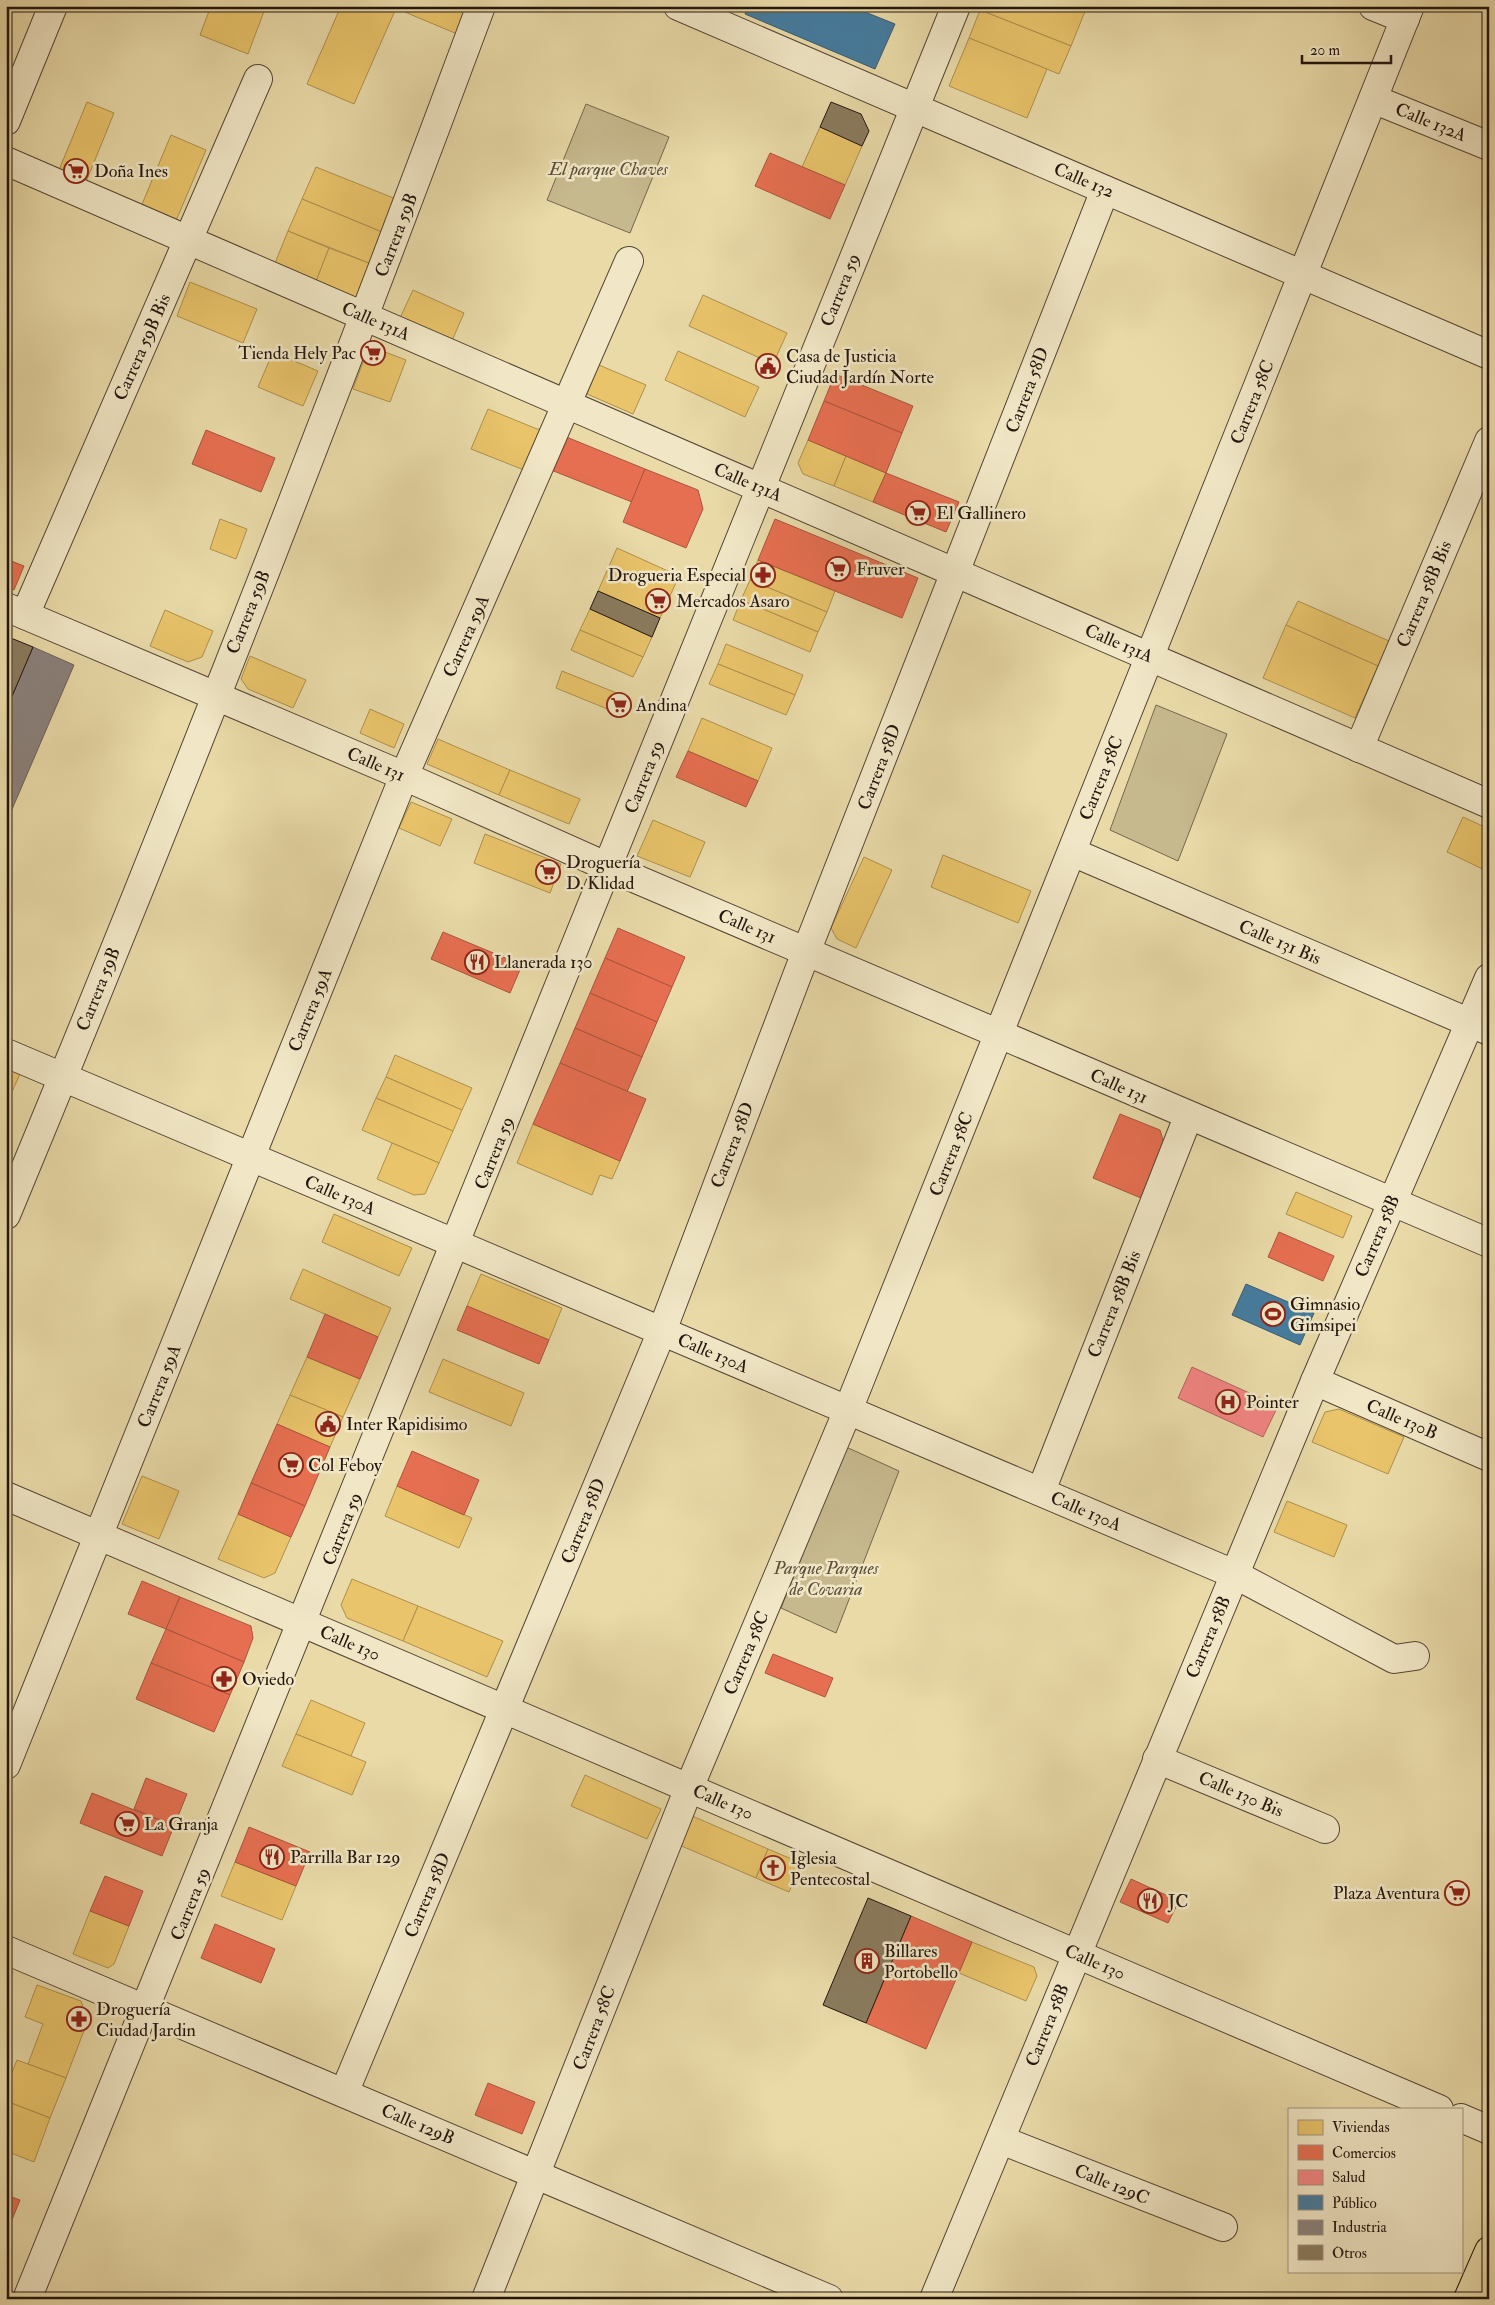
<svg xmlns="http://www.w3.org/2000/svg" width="1495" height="2305" font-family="'IM FELL Double Pica',serif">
  <rect width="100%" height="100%" fill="#e9daa8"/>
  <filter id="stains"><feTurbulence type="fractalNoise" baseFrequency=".004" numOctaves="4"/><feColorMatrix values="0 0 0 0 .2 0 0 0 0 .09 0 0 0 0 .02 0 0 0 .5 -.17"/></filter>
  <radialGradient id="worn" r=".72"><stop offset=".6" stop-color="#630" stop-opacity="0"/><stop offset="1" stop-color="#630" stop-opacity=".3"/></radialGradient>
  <g fill="#c7b98e" stroke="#75674e">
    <path d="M586 104 669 137 630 233 547 200Z"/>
    <path d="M1156 705 1227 734 1178 861 1110 830Z"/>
    <path d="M846 1447 899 1471 836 1633 781 1608Z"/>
  </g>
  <g fill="#e9c46a" stroke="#ae904e">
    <path d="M211 6H266L248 54 200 35Z"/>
    <path d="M341 6H397L354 104 307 84Z"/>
    <path d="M402 6H452L471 14 462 36 400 10Z"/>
    <path d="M981 6H1080L1086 9 1071 46 980 10Z"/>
    <path d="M980 10 1071 46 1059 74 969 38Z"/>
    <path d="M969 38 1047 69 1027 118 949 86Z"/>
    <path d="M87 102 114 113 86 182 59 170Z"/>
    <path d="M820 127 862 146 845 185 802 167Z"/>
    <path d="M171 135 206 150 175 223 140 209Z"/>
    <path d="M316 167 401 201 387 234 302 199Z"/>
    <path d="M302 199 387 234 374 265 288 231Z"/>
    <path d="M288 231 329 248 313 289 271 273Z"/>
    <path d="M329 248 374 265 357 307 313 289Z"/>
    <path d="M190 282 257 309 243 343 177 316Z"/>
    <path d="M413 290 464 313 451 343 399 320Z"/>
    <path d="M703 295 787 333 773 364 689 326Z"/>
    <path d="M369 346 406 360 390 402 353 389Z"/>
    <path d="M678 351 759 387 745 417 665 380Z"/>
    <path d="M273 352 318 371 303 406 258 387Z"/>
    <path d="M599 365 646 385 633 414 587 394Z"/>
    <path d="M488 409 537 429H541L524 470 471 449Z"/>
    <path d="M808 440 846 456 834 486 803 474 798 463Z"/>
    <path d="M846 456 886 473 873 502 834 486Z"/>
    <path d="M220 519 247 529 236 559 210 549Z"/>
    <path d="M617 548 679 576 660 618 598 591Z"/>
    <path d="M758 560 835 591 827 612 750 580Z"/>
    <path d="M750 580 827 612 818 632 741 600Z"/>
    <path d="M741 600 818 632 810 652 733 620Z"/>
    <path d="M1298 601 1389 641 1378 666 1286 625Z"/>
    <path d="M590 609 652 637 643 657 580 630Z"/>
    <path d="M165 610 213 631 202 657 188 662 150 646Z"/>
    <path d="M1286 625 1378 666 1355 718 1263 678Z"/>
    <path d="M580 630 643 657 633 677 571 650Z"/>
    <path d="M726 644 803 675 795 695 718 664Z"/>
    <path d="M250 656 306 680 293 708 248 689 241 679Z"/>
    <path d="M718 664 795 695 786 715 709 684Z"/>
    <path d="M562 671 629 698 622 715 556 688Z"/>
    <path d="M370 709 404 724 394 748 360 733Z"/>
    <path d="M702 718 772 748 758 781 688 751Z"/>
    <path d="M438 739 510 770 499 795 427 764Z"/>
    <path d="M510 770 580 799 569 824 499 795Z"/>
    <path d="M411 802 452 819 440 846 399 828Z"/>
    <path d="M1463 817 1489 829V872L1447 852Z"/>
    <path d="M653 820 705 842 690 877 637 856Z"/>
    <path d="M485 834 561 864 550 893 474 863Z"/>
    <path d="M943 855 1031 891 1018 923 931 887Z"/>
    <path d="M864 857 892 870 856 948 837 939 831 928Z"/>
    <path d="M395 1055 472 1088 462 1110 386 1077Z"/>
    <path d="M6 1068 20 1074 11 1094 6 1092Z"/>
    <path d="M386 1077 462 1110 453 1131 376 1098Z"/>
    <path d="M376 1098 453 1131 439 1163 362 1130Z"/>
    <path d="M533 1124 620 1161 612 1179 600 1175 592 1195 517 1163Z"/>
    <path d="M392 1143 439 1163 425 1194 414 1195 377 1179Z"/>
    <path d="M1296 1192 1352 1216 1343 1238 1286 1214Z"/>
    <path d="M334 1214 412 1248 399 1276 322 1242Z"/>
    <path d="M303 1269 391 1308 378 1337 290 1299Z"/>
    <path d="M481 1274 562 1308 549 1340 467 1306Z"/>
    <path d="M307 1357 360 1379 343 1417 290 1395Z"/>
    <path d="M443 1359 524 1393 511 1426 429 1392Z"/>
    <path d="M290 1395 343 1417 330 1447 277 1424Z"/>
    <path d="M1339 1409 1404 1437 1388 1474 1312 1442 1325 1412Z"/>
    <path d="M142 1476 179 1491 159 1539 122 1524Z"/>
    <path d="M397 1486 472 1518 459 1548 385 1516Z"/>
    <path d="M1287 1501 1347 1525 1334 1557 1274 1532Z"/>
    <path d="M238 1514 291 1537 275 1573 264 1578 218 1559Z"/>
    <path d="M352 1579 418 1606 403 1641 347 1618 341 1605Z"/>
    <path d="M418 1606 503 1641 487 1677 403 1641Z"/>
    <path d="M311 1700 365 1723 351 1756 296 1734Z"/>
    <path d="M296 1734 366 1762 352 1795 282 1766Z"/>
    <path d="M585 1775 661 1809 647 1839 571 1806Z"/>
    <path d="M690 1815 768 1849 756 1878 677 1844Z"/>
    <path d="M768 1849 801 1863 789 1892 756 1878Z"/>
    <path d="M235 1862 296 1886 282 1920 221 1896Z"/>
    <path d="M90 1911 129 1926 114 1964 108 1968 73 1954Z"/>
    <path d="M972 1942 1034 1967 1037 1976 1026 2001 959 1973Z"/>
    <path d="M6 1969 13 1972 6 1989Z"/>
    <path d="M37 1985 81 2001 88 2020 66 2078 28 2064 43 2024 25 2017Z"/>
    <path d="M17 2060 66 2078 50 2118 6 2101V2087Z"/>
    <path d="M6 2101 50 2118 34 2162 6 2151Z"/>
  </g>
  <g fill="#e76f51" stroke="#ac543d">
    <path d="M770 153 845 185 830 219 755 186Z"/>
    <path d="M835 374 913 406 902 433 824 401Z"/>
    <path d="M824 401 902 433 886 473 808 440Z"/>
    <path d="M206 430 275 458 261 492 192 464Z"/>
    <path d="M564 436 645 469 632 502 551 470Z"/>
    <path d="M645 469 698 490 703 509 686 548 623 522Z"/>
    <path d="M886 473 959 502 946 532 873 502Z"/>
    <path d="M775 519 918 578 902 618 758 560Z"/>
    <path d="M6 559 24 566 14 590 6 586Z"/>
    <path d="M688 751 758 781 746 807 676 777Z"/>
    <path d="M618 928 685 957 672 987 605 958Z"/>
    <path d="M443 932 522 965 510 993 431 959Z"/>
    <path d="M605 958 672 987 657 1022 590 993Z"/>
    <path d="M590 993 657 1022 642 1057 575 1028Z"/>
    <path d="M575 1028 642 1057 627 1092 560 1063Z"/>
    <path d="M560 1063 646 1099 620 1161 533 1124Z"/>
    <path d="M1120 1114 1160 1130 1164 1143 1141 1198 1093 1178Z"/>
    <path d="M1279 1232 1334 1256 1323 1281 1268 1257Z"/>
    <path d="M467 1306 549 1340 539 1364 457 1330Z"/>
    <path d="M325 1314 378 1337 360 1379 307 1357Z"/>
    <path d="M277 1424 330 1447 305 1506 251 1483Z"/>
    <path d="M412 1451 479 1480 464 1515 397 1486Z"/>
    <path d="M251 1483 305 1506 291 1537 238 1514Z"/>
    <path d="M142 1581 180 1597 166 1629 128 1614Z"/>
    <path d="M180 1597 251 1626 253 1638 244 1662 166 1629Z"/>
    <path d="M166 1629 244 1662 230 1695 151 1663Z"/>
    <path d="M773 1654 833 1678 825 1697 765 1673Z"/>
    <path d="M151 1663 230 1695 214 1732 136 1699Z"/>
    <path d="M146 1778 187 1794 174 1826 134 1809Z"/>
    <path d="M92 1793 174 1826 162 1856 80 1823Z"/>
    <path d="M249 1827 310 1852 296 1886 235 1862Z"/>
    <path d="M105 1876 143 1891 129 1926 90 1911Z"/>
    <path d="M1131 1879 1179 1901 1168 1923 1120 1902Z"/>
    <path d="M911 1916 972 1942 926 2049 866 2023Z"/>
    <path d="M215 1924 275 1949 261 1983 201 1958Z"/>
    <path d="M488 2083 535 2102 522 2134 475 2115Z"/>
    <path d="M6 2195 20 2200 9 2227 6 2226Z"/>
  </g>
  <path fill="#f28482" stroke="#b4635f" d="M1192 1367 1278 1406 1263 1437 1178 1398Z"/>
  <g fill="#457b9d" stroke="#3b5c72">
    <path d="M748 6H850L895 24 875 69 745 14Z"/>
    <path d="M1246 1284 1314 1313 1300 1345 1232 1315Z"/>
  </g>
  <path fill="#8a817c" stroke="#6b615b" d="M33 647 74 665 7 821 6 710Z"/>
  <g fill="#8a7b5e" stroke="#23150d">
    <path d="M831 102 861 114 869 131 862 146 820 127Z"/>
    <path d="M598 591 660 618 652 637 590 609Z"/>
    <path d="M6 636 33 647 10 701 6 699Z"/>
    <path d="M868 1898 911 1916 866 2023 823 2005Z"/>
  </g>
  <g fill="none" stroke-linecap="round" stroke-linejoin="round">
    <defs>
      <g id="minor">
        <path d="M678 6 1489 355"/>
        <path d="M1373 6 1405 19"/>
        <path d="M1373 99 1489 146"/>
        <path d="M6 121 53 6"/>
        <path d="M6 161 1489 804"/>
        <path d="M6 607 404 776 608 867 1489 1243"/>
        <path d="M25 615 258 79"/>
        <path d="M1359 748 1489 441"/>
        <path d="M1072 852 1489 1031"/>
        <path d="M6 1053 1234 1574 1394 1659 1415 1656"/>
        <path d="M6 1215C172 815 330 412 481 6"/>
        <path d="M1315 1381 1489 1457"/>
        <path d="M1041 1491 1188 1117"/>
        <path d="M6 1496 1439 2109"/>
        <path d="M1157 1759 1325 1829"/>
        <path d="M6 1765 404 776 629 261"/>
        <path d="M6 1950 829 2299"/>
        <path d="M344 2093 662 1331 806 952 1105 190"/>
        <path d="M1461 2118 1489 2130"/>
        <path d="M1001 2140 1223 2227"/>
        <path d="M27 2299C342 1537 645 770 956 6"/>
        <path d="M486 2299 689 1788 848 1410 1410 6"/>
        <path d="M934 2299 1315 1381 1489 978"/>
      </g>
      <path id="major" d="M1468 2299 1489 2251"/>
    </defs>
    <use href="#minor" stroke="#544634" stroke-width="30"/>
    <use href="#major" stroke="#23150d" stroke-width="30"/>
    <use href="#minor" stroke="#f1e7c6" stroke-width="28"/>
    <use href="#major" stroke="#e9daa8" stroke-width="28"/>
  </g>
  <defs>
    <symbol id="supermarket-ring" viewBox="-11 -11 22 22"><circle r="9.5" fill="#f1e7c6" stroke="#8f2418" stroke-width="1.5"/><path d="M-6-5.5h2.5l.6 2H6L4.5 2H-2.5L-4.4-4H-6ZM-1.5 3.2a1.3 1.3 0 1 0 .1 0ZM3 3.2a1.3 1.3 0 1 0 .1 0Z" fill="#8f2418"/></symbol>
    <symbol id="civic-ring" viewBox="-11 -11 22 22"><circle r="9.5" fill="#f1e7c6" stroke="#8f2418" stroke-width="1.5"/><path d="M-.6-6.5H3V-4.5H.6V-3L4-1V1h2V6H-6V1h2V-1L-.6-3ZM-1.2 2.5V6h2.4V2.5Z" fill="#8f2418"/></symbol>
    <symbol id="pharmacy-ring" viewBox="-11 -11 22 22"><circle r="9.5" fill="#f1e7c6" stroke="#8f2418" stroke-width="1.5"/><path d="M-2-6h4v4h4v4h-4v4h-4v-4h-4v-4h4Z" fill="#8f2418"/></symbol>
    <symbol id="restaurant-ring" viewBox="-11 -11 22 22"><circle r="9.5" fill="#f1e7c6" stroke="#8f2418" stroke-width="1.5"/><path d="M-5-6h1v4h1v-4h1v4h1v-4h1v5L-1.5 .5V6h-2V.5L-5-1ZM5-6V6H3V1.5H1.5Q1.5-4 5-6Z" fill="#8f2418"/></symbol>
    <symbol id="stadium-ring" viewBox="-11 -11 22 22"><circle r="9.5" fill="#f1e7c6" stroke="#8f2418" stroke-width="1.5"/><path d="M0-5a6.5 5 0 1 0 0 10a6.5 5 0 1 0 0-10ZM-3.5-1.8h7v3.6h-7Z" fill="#8f2418"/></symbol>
    <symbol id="hospital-ring" viewBox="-11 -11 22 22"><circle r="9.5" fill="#f1e7c6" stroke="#8f2418" stroke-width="1.5"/><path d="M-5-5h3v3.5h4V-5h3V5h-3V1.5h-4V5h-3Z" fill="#8f2418"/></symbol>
    <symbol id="church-ring" viewBox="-11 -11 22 22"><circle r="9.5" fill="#f1e7c6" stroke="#8f2418" stroke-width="1.5"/><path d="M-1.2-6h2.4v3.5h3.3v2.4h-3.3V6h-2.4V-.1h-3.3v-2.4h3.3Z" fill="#8f2418"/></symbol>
    <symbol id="building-ring" viewBox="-11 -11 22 22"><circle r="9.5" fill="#f1e7c6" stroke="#8f2418" stroke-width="1.5"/><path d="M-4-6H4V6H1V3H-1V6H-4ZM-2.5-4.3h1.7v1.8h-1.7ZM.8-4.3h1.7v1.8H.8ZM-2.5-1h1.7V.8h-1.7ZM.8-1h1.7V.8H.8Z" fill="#8f2418"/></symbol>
  </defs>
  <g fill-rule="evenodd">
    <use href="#supermarket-ring" x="62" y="157" width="28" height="28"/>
    <use href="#supermarket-ring" x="359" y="339" width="28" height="28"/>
    <use href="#civic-ring" x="754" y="352" width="28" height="28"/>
    <use href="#supermarket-ring" x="904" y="499" width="28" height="28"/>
    <use href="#supermarket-ring" x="824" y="555" width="28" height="28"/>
    <use href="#pharmacy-ring" x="749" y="561" width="28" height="28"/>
    <use href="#supermarket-ring" x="644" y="587" width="28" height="28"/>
    <use href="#supermarket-ring" x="605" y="691" width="28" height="28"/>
    <use href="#supermarket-ring" x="534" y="858" width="28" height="28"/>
    <use href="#restaurant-ring" x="463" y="948" width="28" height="28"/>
    <use href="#stadium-ring" x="1259" y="1300" width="28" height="28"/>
    <use href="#hospital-ring" x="1214" y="1388" width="28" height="28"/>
    <use href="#civic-ring" x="314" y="1410" width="28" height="28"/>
    <use href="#supermarket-ring" x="277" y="1451" width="28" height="28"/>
    <use href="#pharmacy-ring" x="210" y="1665" width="28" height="28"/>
    <use href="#supermarket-ring" x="113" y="1810" width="28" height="28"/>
    <use href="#restaurant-ring" x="258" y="1843" width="28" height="28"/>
    <use href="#church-ring" x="759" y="1854" width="28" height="28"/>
    <use href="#supermarket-ring" x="1443" y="1879" width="28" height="28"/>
    <use href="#restaurant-ring" x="1136" y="1887" width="28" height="28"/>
    <use href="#building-ring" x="853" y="1947" width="28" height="28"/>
    <use href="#pharmacy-ring" x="65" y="2005" width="28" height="28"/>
  </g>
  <g text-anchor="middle" stroke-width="5" stroke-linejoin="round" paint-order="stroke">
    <g font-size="18" fill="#23150d" stroke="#f1e7c6">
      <text transform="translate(1431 122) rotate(22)" y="6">Calle 132A</text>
      <text transform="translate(1084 180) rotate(23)" y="6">Calle 132</text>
      <text transform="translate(396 235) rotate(-69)" y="6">Carrera 59B</text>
      <text transform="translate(840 290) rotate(-68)" y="6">Carrera 59</text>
      <text transform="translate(376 321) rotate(23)" y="6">Calle 131A</text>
      <text transform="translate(142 347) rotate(-66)" y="6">Carrera 59B Bis</text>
      <text transform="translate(1027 390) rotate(-69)" y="6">Carrera 58D</text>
      <text transform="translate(1252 402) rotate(-68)" y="6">Carrera 58C</text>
      <text transform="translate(748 482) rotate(23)" y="6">Calle 131A</text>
      <text transform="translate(1424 594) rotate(-67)" y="6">Carrera 58B Bis</text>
      <text transform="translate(248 612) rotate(-68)" y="6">Carrera 59B</text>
      <text transform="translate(466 636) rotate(-66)" y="6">Carrera 59A</text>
      <text transform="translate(1119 643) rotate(23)" y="6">Calle 131A</text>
      <text transform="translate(376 764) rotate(23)" y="6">Calle 131</text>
      <text transform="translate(879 767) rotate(-69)" y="6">Carrera 58D</text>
      <text transform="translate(644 777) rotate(-68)" y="6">Carrera 59</text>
      <text transform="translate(1101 778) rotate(-68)" y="6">Carrera 58C</text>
      <text transform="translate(747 926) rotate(23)" y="6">Calle 131</text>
      <text transform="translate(1280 942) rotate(23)" y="6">Calle 131 Bis</text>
      <text transform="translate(98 989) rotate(-68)" y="6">Carrera 59B</text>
      <text transform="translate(310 1010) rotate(-68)" y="6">Carrera 59A</text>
      <text transform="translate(1119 1086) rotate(24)" y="6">Calle 131</text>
      <text transform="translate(732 1145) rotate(-69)" y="6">Carrera 58D</text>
      <text transform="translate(494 1153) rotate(-68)" y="6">Carrera 59</text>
      <text transform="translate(951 1154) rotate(-68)" y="6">Carrera 58C</text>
      <text transform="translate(340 1195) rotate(23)" y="6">Calle 130A</text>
      <text transform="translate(1377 1236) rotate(-67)" y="6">Carrera 58B</text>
      <text transform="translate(1114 1304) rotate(-68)" y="6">Carrera 58B Bis</text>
      <text transform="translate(713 1353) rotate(23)" y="6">Calle 130A</text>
      <text transform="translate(159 1386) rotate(-68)" y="6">Carrera 59A</text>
      <text transform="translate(1402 1419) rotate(23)" y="6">Calle 130B</text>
      <text transform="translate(1086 1511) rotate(23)" y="6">Calle 130A</text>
      <text transform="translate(583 1521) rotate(-68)" y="6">Carrera 58D</text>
      <text transform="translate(342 1529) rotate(-68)" y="6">Carrera 59</text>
      <text transform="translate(1208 1637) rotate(-67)" y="6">Carrera 58B</text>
      <text transform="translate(350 1643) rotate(23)" y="6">Calle 130</text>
      <text transform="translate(746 1653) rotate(-67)" y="6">Carrera 58C</text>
      <text transform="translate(1241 1794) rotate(23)" y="6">Calle 130 Bis</text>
      <text transform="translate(723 1802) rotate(23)" y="6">Calle 130</text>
      <text transform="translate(427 1895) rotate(-67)" y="6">Carrera 58D</text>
      <text transform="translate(190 1904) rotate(-68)" y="6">Carrera 59</text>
      <text transform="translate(1095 1962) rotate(23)" y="6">Calle 130</text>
      <text transform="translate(1047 2025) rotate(-68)" y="6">Carrera 58B</text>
      <text transform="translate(594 2028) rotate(-69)" y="6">Carrera 58C</text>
      <text transform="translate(418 2124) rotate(23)" y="6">Calle 129B</text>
      <text transform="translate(1112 2184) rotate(22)" y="6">Calle 129C</text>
    </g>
    <g font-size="18" font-style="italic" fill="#5c4e3a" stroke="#f1e7c6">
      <text x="608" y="175">El parque Chaves</text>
      <text x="826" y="1574">Parque Parques<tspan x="826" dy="21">de Covaria</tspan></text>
    </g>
    <g font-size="18" fill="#23150d" stroke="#f1e7c6" text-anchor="start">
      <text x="94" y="177">Doña Ines</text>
      <text x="356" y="359" text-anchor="end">Tienda Hely Pac</text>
      <text x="786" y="362">Casa de Justicia<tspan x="786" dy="21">Ciudad Jardín Norte</tspan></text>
      <text x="936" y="519">El Gallinero</text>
      <text x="856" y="575">Fruver</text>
      <text x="746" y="581" text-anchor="end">Drogueria Especial</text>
      <text x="676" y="607">Mercados Asaro</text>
      <text x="636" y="711">Andina</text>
      <text x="566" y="868">Droguería<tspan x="566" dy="21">D. Klidad</tspan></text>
      <text x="494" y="968">Llanerada 130</text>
      <text x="1290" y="1310">Gimnasio<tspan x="1290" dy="21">Gimsipei</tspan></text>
      <text x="1246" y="1408">Pointer</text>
      <text x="346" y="1430">Inter Rapidisimo</text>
      <text x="308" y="1471">Col Feboy</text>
      <text x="242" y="1685">Oviedo</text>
      <text x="144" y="1830">La Granja</text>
      <text x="290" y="1863">Parrilla Bar 129</text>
      <text x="790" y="1864">Iglesia<tspan x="790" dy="21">Pentecostal</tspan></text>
      <text x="1440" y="1899" text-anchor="end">Plaza Aventura</text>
      <text x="1168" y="1907">JC</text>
      <text x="884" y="1957">Billares<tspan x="884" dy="21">Portobello</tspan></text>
      <text x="96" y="2015">Droguería<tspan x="96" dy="21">Ciudad Jardin</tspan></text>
    </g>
  </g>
  <rect width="1495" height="2305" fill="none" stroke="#e9daa8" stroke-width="25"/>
  <rect x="8" y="8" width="1480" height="2290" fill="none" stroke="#23150d" stroke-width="2.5"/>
  <rect x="12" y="12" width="1470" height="2280" fill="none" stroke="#23150d"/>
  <rect x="1288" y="2108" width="175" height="165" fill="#f1e7c6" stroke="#9f937c"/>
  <rect x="1298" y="2120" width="25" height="15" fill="#e9c46a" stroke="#9f937c"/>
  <text x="1332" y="2132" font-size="15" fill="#23150d">Viviendas</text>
  <rect x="1298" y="2145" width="25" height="15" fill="#e76f51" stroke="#9f937c"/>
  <text x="1332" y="2158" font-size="15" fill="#23150d">Comercios</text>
  <rect x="1298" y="2170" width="25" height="15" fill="#f28482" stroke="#9f937c"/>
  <text x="1332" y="2182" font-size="15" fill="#23150d">Salud</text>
  <rect x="1298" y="2195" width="25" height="15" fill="#457b9d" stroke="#9f937c"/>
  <text x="1332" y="2208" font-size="15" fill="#23150d">Público</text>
  <rect x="1298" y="2220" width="25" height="15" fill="#8a817c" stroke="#9f937c"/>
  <text x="1332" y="2232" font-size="15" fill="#23150d">Industria</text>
  <rect x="1298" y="2245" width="25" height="15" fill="#8a7b5e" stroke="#9f937c"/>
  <text x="1332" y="2258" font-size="15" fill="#23150d">Otros</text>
  <path d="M1302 55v8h89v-8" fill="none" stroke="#23150d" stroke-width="2.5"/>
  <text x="1310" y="55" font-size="15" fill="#23150d" stroke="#f1e7c6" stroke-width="4" paint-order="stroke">20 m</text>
  <rect width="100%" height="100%" filter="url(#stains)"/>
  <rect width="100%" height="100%" fill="url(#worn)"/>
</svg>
